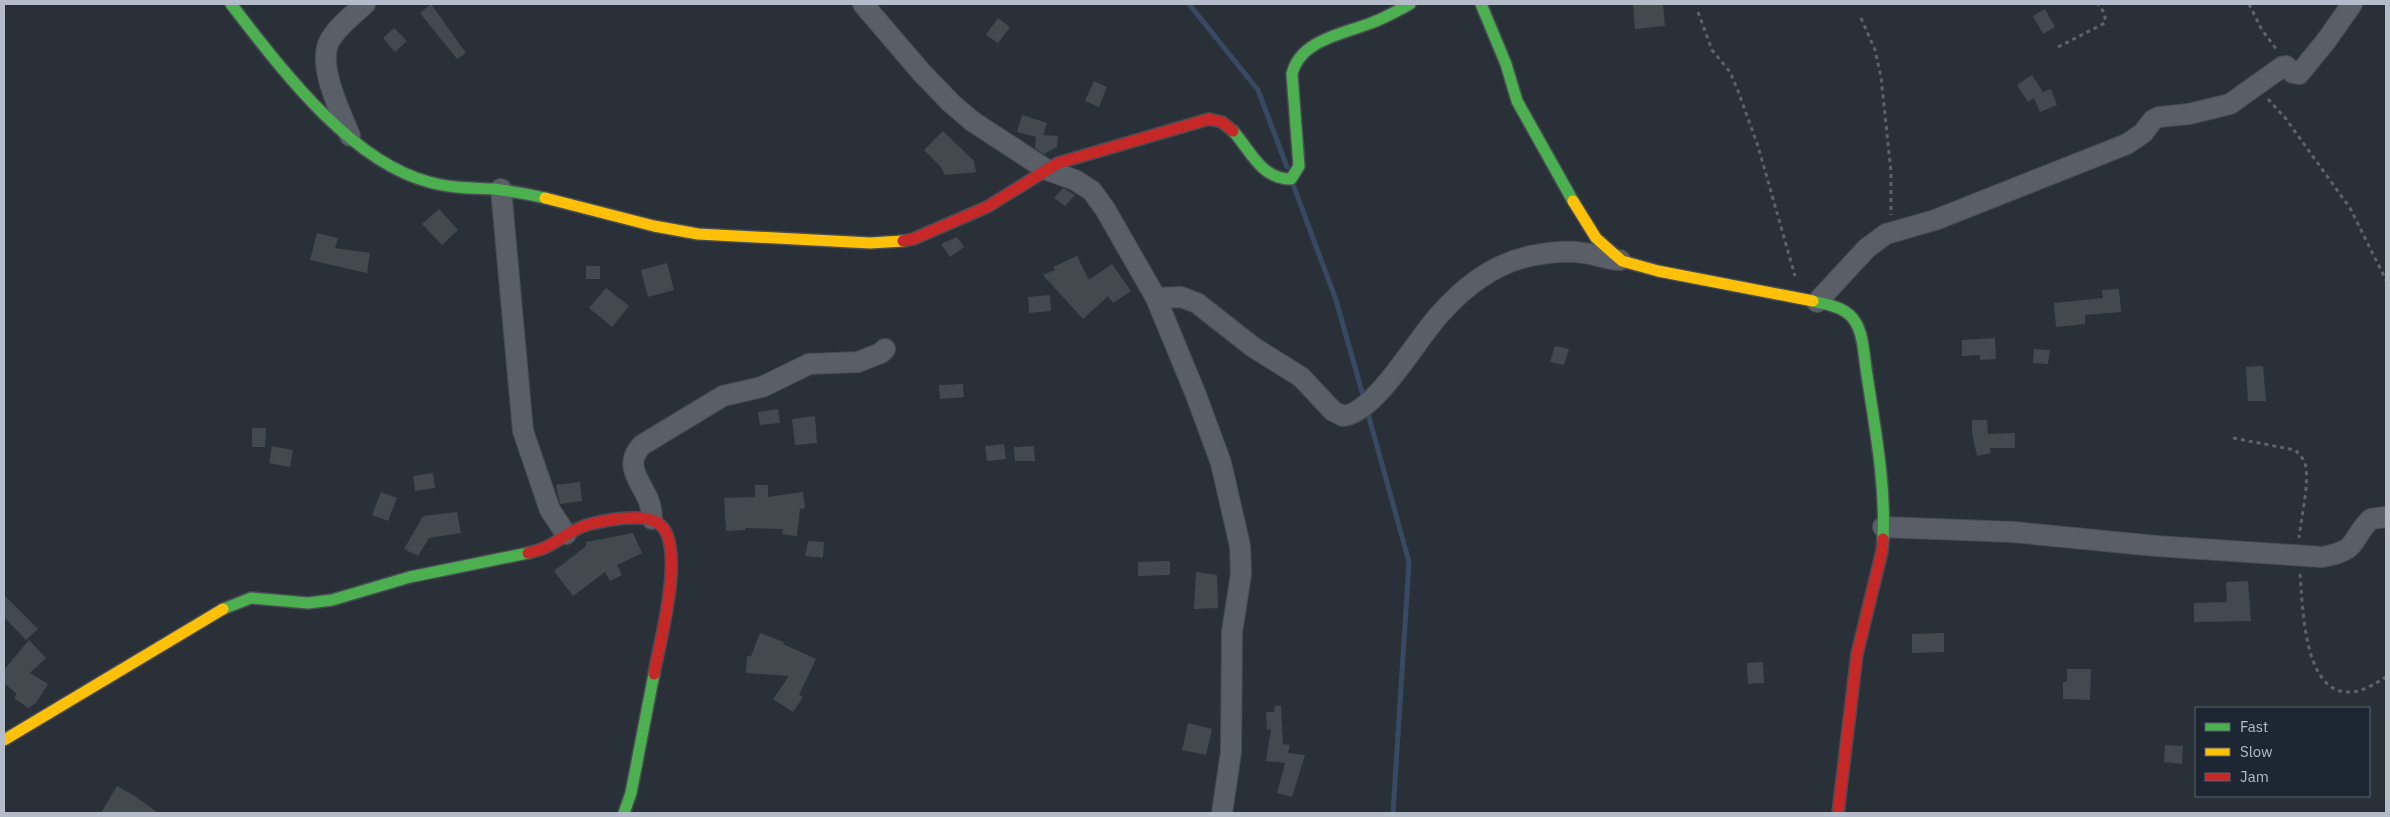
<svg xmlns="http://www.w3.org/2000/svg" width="2390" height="817" font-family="'IBM Plex Sans',sans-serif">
  <rect width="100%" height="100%" fill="#2a3038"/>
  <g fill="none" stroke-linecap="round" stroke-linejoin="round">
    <g stroke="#384963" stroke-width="5">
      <path d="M1189 4 1258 90 1287 167"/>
      <path d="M1294 187 1336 300 1364 399"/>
      <path d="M1367 410 1409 562 1393 813"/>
    </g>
  </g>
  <g fill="#444950">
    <path d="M431 4 466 53 457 59 420 13Z"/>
    <path d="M1633 4H1663L1665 26 1635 29Z"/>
    <path d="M2045 9 2055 27 2043 34 2033 16Z"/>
    <path d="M998 18 1010 27 998 43 986 35Z"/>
    <path d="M394 28 407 41 395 52 383 38Z"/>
    <path d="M2032 75 2043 92 2051 89 2057 105 2040 112 2034 98 2028 102 2017 85Z"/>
    <path d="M1094 81 1107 87 1099 107 1085 101Z"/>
    <path d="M1022 115 1047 123 1043 135 1058 136 1057 147 1044 154 1035 148 1036 137 1017 132Z"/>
    <path d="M943 131 974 161 976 172 945 175 940 166 924 150Z"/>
    <path d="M1063 188 1075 195 1065 206 1054 198Z"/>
    <path d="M439 209 458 230 442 245 422 224Z"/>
    <path d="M317 233 338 238 335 248 370 253 367 273 310 260Z"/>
    <path d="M957 237 964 247 950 257 941 244Z"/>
    <path d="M1077 256 1089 280 1112 264 1131 291 1113 303 1108 296 1083 319 1043 275 1055 270 1053 267Z"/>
    <path d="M667 263 674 290 648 297 641 270Z"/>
    <rect x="586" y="266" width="14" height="13"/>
    <path d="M606 288 629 306 612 327 589 308Z"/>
    <path d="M2119 289 2121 312 2085 315V324L2056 327 2054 303 2103 298 2102 290Z"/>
    <path d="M1050 295 1051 311 1029 313 1028 297Z"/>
    <path d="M1995 338 1996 359 1980 360V355L1962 356V340Z"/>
    <path d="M1555 346 1569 349 1564 365 1550 362Z"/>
    <path d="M2034 349 2050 350 2048 364 2033 363Z"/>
    <path d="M2263 366 2266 401H2248L2246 367Z"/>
    <path d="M963 384 964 397 940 399 939 385Z"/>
    <path d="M778 409 780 423 760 425 758 412Z"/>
    <path d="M815 416 817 443 795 445 792 419Z"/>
    <path d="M1972 420H1987L1988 434 2015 433V448H1990L1991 453 1977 456 1972 433Z"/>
    <path d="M252 428H266L265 447H252Z"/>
    <path d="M1004 444 1006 459 987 461 985 446Z"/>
    <path d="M272 446 293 450 290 467 269 463Z"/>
    <path d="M1034 446 1035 461H1015L1014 447Z"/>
    <path d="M433 473 435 488 415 491 413 476Z"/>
    <path d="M580 482 582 501 560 504 556 485Z"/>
    <path d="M755 485H768V497L803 492 805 508 800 509 797 536 782 534 783 529 745 528V530L726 531 724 498 755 497Z"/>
    <path d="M381 492 397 498 388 521 372 515Z"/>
    <path d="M457 512 461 533 429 538 418 556 404 549 423 516Z"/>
    <path d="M633 533 642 553 617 565 622 575 610 581 605 572 573 596 554 571 586 546V542Z"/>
    <path d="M808 541 824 542 823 558 805 556Z"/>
    <path d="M1170 561V575L1138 576V562Z"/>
    <path d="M1196 572 1217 575 1218 608 1194 609Z"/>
    <path d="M2248 581 2251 621 2194 622V603L2227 602 2226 582Z"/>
    <path d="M4 595 38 629 26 640 4 617Z"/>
    <path d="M760 633 784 642 783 644 816 659 799 695 803 697 793 712 773 699 789 676 746 673 747 656H751Z"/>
    <path d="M1944 633V652L1912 653V634Z"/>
    <path d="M29 640 46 658 30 673 48 684 36 703 28 708 14 698 17 694 4 683V670Z"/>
    <path d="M1763 662 1764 683 1748 684 1747 663Z"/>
    <path d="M2067 669H2091L2090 700 2063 699V682H2067Z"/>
    <path d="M1275 706H1281L1283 744 1290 745 1288 753 1305 755 1292 797 1277 793 1285 763 1266 761 1271 729 1267 730 1266 712H1274Z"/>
    <path d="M1188 723 1212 729 1206 755 1182 750Z"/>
    <path d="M2165 745 2183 746 2182 764 2164 762Z"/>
    <path d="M117 786 135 796 158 813H101Z"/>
  </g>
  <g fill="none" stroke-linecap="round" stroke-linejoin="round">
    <defs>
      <g id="street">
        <path d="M863 4 922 73 951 103 972 121 1047 170 1075 180 1092 191 1105 209 1156 298 1196 395 1221 463 1240 546 1241 574 1232 632 1231 752 1222 813"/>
        <path d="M350 136C341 113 316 64 330 40 338 26 353 15 365 4"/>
        <path d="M501 189 523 431 550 510 566 534"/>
        <path d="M1156 298 1181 297 1197 303 1253 347 1301 377 1333 411 1343 416C1376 413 1417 338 1441 313 1465 286 1494 264 1530 256 1546 253 1566 250 1583 253 1596 254 1607 260 1620 260"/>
        <path d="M1817 302 1867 248 1886 234 1935 220 2127 144 2143 133 2153 120 2159 117 2189 114 2230 104 2282 67 2286 66 2293 73 2299 74 2326 41 2352 4"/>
        <path d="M652 519C652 513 651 506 648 499 640 481 623 464 642 445L723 396 762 387 809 364 858 362 881 353 885 349"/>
        <path d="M1883 527 2013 532 2156 546 2322 557C2361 550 2349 540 2371 519L2386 517"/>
      </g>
      <g id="fast">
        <path d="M231 4C280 67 349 161 429 182 450 188 471 188 493 189 511 191 528 194 545 198"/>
        <path d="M1481 4 1506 64 1517 101 1573 201"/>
        <path d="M1233 131C1251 151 1261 179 1291 179L1299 166 1292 74C1300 40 1343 34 1371 23 1385 18 1397 11 1410 4"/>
        <path d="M1813 301C1829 305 1847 307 1856 323 1864 337 1864 358 1867 375 1875 429 1886 485 1883 539"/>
        <path d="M223 609 251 598 308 603 332 600 410 577 528 553"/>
        <path d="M624 813 631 793 654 674"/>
      </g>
      <g id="slow">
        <path d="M545 198 654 226 698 234 870 243 903 241"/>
        <path d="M1573 201 1596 238 1622 261 1658 271 1813 301"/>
        <path d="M4 740 223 609"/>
      </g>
      <g id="jam">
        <path d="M903 241 913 239 987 207 1058 163 1209 119 1222 122 1233 131"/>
        <path d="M528 553C534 551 541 550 546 547 561 540 573 528 590 524 607 520 642 513 658 523 688 542 659 644 654 674"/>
        <path d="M1838 813 1857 654 1882 551 1883 539"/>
      </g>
    </defs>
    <use href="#street" stroke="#484c53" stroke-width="22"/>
    <use href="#fast" stroke="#484c53" stroke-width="14"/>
    <use href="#slow" stroke="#484c53" stroke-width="14"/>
    <use href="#jam" stroke="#484c53" stroke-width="14"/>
    <g stroke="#5d636a" stroke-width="3" stroke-dasharray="4 4" stroke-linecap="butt">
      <path d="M2249 4 2262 30 2277 50"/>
      <path d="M1698 12 1712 50 1730 72 1738 91 1758 146 1795 276"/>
      <path d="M1861 18 1875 50 1881 77 1891 172V215"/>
      <path d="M2058 47 2105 23V14L2098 4"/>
      <path d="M2268 99 2286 119 2350 208 2386 280"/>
      <path d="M2233 438 2295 450C2299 454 2303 458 2305 463 2310 482 2301 518 2299 538"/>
      <path d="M2300 574C2303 606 2303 694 2350 692 2363 692 2376 683 2386 677"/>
    </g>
    <use href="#street" stroke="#5a5e66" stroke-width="20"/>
    <use href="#fast" stroke="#4caf50" stroke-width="11"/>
    <use href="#slow" stroke="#ffc107" stroke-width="11"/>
    <use href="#jam" stroke="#c62828" stroke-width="11"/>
  </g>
  <rect width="2390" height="817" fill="none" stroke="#b4bcc9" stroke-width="10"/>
  <rect x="2195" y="707" width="175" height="90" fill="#1d2633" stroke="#59626f"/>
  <rect x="2205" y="723" width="25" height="8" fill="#4caf50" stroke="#59626f"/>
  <text x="2240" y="732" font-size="15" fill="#b4bcc9">Fast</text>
  <rect x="2205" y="748" width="25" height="8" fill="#ffc107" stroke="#59626f"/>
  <text x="2240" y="757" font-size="15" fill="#b4bcc9">Slow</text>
  <rect x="2205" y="773" width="25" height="8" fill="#c62828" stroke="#59626f"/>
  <text x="2240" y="782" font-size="15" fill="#b4bcc9">Jam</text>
</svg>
